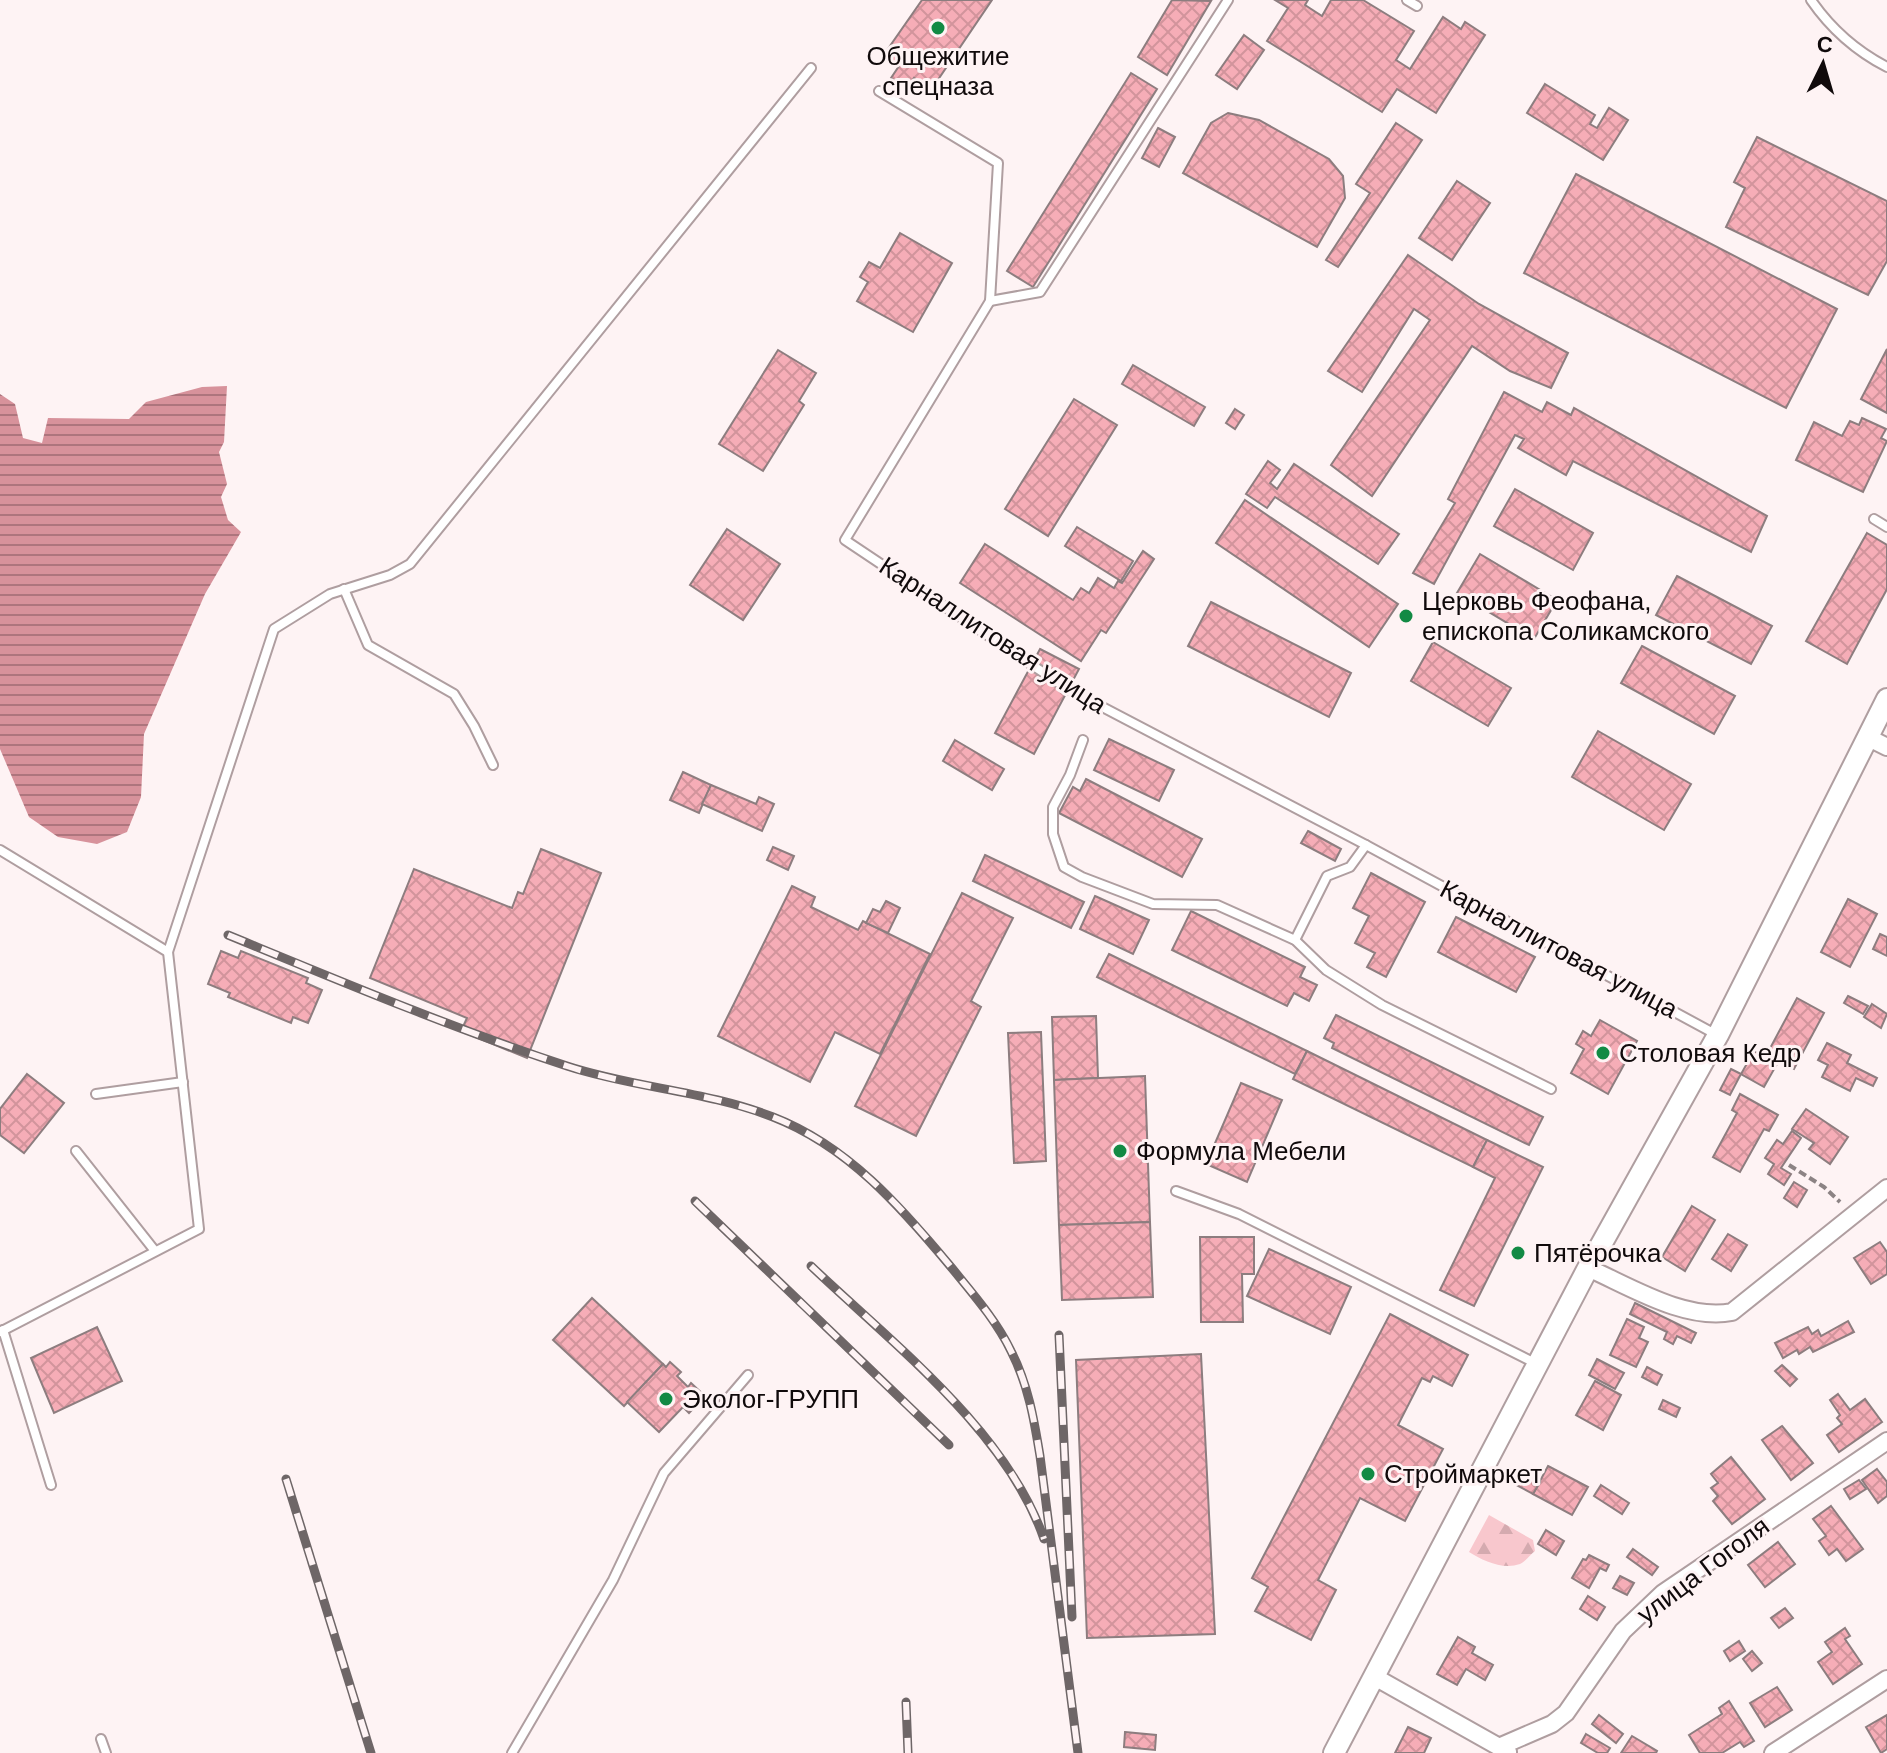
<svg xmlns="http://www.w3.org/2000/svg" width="1887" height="1753" font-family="Arial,sans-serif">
  <defs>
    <pattern id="forest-firs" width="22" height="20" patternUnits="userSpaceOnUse" patternTransform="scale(2)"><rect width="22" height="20" fill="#f8c7cd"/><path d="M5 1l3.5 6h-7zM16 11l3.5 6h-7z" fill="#d4aaaf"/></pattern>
    <pattern id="water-rules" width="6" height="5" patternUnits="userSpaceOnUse" patternTransform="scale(2)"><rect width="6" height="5" fill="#d7929b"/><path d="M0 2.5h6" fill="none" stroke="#ad757d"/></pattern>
    <pattern id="building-cross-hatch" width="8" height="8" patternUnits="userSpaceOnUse" patternTransform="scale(2)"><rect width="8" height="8" fill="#f6adb7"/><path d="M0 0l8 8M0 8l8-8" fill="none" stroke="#d2949c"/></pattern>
  </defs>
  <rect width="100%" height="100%" fill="#fef3f4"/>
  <path fill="url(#forest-firs)" d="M1489 1515 1533 1540 1535 1551C1531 1554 1525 1562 1520 1564 1503 1570 1483 1561 1469 1552Z"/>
  <path fill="url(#water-rules)" d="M227 386 224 442 219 452 227 484 221 497 228 520 241 532 205 594 144 734 141 797 127 832 97 844 58 837 29 817 0 749V394L15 404 23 438 42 443 48 418 129 419 146 402 202 387Z"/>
  <g fill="url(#building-cross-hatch)" stroke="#8d7d7f" stroke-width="2">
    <path d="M922 0H992L931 90 914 78 907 89 891 78 899 66 883 56Z"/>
    <path d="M1172 0 1211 1 1167 75 1138 57Z"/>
    <path d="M1275 0H1308L1305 5 1322 16 1331 0H1363L1414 31 1396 60 1410 69 1443 17 1461 29 1465 22 1485 35 1436 113 1397 89 1382 112 1267 41 1288 8Z"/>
    <path d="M1244 35 1264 50 1237 89 1216 75Z"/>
    <path d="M1131 73 1157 89 1033 287 1007 271Z"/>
    <path d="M1545 84 1595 115 1590 124 1597 128 1609 108 1628 120 1603 160 1527 113Z"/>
    <path d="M1228 113 1259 120 1329 159 1343 176 1345 198 1317 247 1183 173 1211 123Z"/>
    <path d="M1396 123 1422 140 1338 267 1326 260 1370 193 1356 184Z"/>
    <path d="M1158 128 1175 137 1159 167 1142 158Z"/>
    <path d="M1757 137 1887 201V261L1868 295 1726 227 1745 188 1734 182Z"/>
    <path d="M1576 174 1837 309 1786 408 1524 273Z"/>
    <path d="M1457 181 1490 203 1452 260 1419 238Z"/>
    <path d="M900 233 952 263 913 332 857 301 868 282 860 277 869 262 880 268Z"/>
    <path d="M1408 255 1479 304 1568 353 1551 388 1510 371 1472 346 1372 496 1331 465 1430 320 1414 309 1362 392 1328 371Z"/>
    <path d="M1887 349V413L1861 399Z"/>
    <path d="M778 350 816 373 799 401 804 405 763 471 719 444Z"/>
    <path d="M1133 365 1205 407 1194 426 1122 384Z"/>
    <path d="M1504 392 1542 412 1547 402 1571 415 1574 408 1767 516 1751 552 1573 461 1566 475 1518 448 1524 439 1515 435 1434 584 1413 573 1455 503 1448 499Z"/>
    <path d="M1074 399 1117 425 1048 536 1005 509Z"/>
    <path d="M1235 409 1244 415 1235 429 1226 423Z"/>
    <path d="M1862 418 1886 429 1881 438 1887 441 1863 492 1796 460 1814 422 1842 436 1850 421 1859 425Z"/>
    <path d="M1268 461 1280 470 1270 483 1277 489 1294 464 1399 534 1378 564 1275 497 1267 508 1246 494Z"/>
    <path d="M1515 489 1593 533 1573 570 1494 526Z"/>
    <path d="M1245 500 1398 604 1369 647 1216 543Z"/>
    <path d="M1077 527 1133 561 1121 581 1065 546Z"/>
    <path d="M727 529 780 564 743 620 690 585Z"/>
    <path d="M1867 533 1887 545V589L1847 664 1806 641Z"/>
    <path d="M985 544 1073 600 1081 588 1089 593 1098 578 1114 588 1118 581 1122 583 1143 551 1154 559 1106 633 1101 630 1081 661 960 583Z"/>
    <path d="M1480 554 1557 600 1534 639 1457 593Z"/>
    <path d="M1677 576 1772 626 1751 664 1656 615Z"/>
    <path d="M1211 602 1351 673 1329 717 1188 646Z"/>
    <path d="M1433 642 1511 688 1488 726 1411 681Z"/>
    <path d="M1642 646 1735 696 1714 734 1621 683Z"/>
    <path d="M1040 649 1079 669 1034 754 995 733Z"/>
    <path d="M1598 731 1691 784 1664 830 1572 777Z"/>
    <path d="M1109 739 1174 770 1159 801 1094 770Z"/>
    <path d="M955 740 1004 769 992 790 943 761Z"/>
    <path d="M683 772 711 785 699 813 670 800Z"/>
    <path d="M1086 779 1202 839 1182 877 1059 813 1073 787 1080 791Z"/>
    <path d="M711 785 756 804 759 797 774 804 762 831 702 804Z"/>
    <path d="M1308 831 1341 849 1335 861 1301 843Z"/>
    <path d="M773 847 794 856 788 870 767 860Z"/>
    <path d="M541 849 601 873 527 1058 461 1031 467 1018 370 978 414 869 512 908 518 892 523 894Z"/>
    <path d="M985 855 1084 902 1071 928 973 881Z"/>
    <path d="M1371 873 1425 902 1386 977 1367 967 1375 953 1355 943 1369 916 1353 908Z"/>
    <path d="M792 886 815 897 811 907 858 930 863 921 930 954 880 1054 835 1032 810 1082 718 1036Z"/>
    <path d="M962 893 1013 918 971 1001 981 1007 916 1136 855 1106Z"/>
    <path d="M1095 896 1149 920 1133 954 1080 929Z"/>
    <path d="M1848 899 1877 914 1850 967 1821 952Z"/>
    <path d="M886 901 900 908 888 933 866 923 873 909 880 912Z"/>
    <path d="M1191 911 1305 967 1300 977 1317 985 1309 1001 1294 993 1287 1006 1172 950Z"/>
    <path d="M1456 917 1535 957 1516 992 1438 952Z"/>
    <path d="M1880 934 1887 937V956L1873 949Z"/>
    <path d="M221 951 238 958 241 951 308 978 306 983 322 990 308 1023 293 1017 291 1023 228 997 230 993 208 984Z"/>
    <path d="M1109 954 1307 1051 1295 1074 1097 977Z"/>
    <path d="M1848 996 1868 1006 1863 1014 1844 1003Z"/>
    <path d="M1797 998 1824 1013 1794 1069 1767 1054Z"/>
    <path d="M1872 1004 1887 1014 1881 1028 1864 1017Z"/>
    <path d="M1336 1015 1543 1117 1529 1145 1332 1048 1334 1043 1324 1038Z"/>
    <path d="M1096 1016 1098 1078 1054 1080 1052 1017Z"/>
    <path d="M1600 1020 1637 1041 1608 1094 1571 1073 1584 1049 1576 1044 1583 1031 1591 1036Z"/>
    <path d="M1041 1032 1046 1161 1014 1163 1008 1033Z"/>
    <path d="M1827 1043 1851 1055 1847 1063 1877 1078 1873 1086 1856 1078 1850 1091 1822 1077 1828 1065 1818 1060Z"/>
    <path d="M1307 1051 1487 1140 1473 1167 1293 1079Z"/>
    <path d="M1754 1051 1777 1064 1764 1087 1741 1074Z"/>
    <path d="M1731 1069 1741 1074 1730 1095 1720 1090Z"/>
    <path d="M27 1074 64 1103 24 1153 0 1135V1109Z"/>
    <path d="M1145 1076 1150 1222 1059 1225 1054 1080Z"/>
    <path d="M1241 1083 1282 1100 1247 1182 1206 1164Z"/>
    <path d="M1740 1094 1778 1115 1769 1131 1764 1129 1740 1172 1713 1157 1737 1113 1732 1110Z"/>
    <path d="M1806 1109 1848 1137 1830 1164 1809 1149 1814 1143 1792 1129Z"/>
    <path d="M1792 1131 1801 1138 1781 1168 1791 1174 1784 1185 1768 1174 1774 1164 1765 1158 1777 1140 1783 1144Z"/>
    <path d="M1487 1140 1543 1167 1474 1306 1440 1290 1495 1178 1473 1167Z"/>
    <path d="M1794 1182 1807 1190 1797 1207 1784 1198Z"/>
    <path d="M1692 1206 1715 1220 1685 1271 1662 1257Z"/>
    <path d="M1150 1222 1153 1297 1062 1300 1059 1225Z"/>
    <path d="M1728 1234 1747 1245 1731 1271 1712 1259Z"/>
    <path d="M1200 1237H1254V1274H1242L1243 1322H1201Z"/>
    <path d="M1880 1242 1887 1252V1274L1871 1284 1854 1258Z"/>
    <path d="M1269 1249 1351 1287 1330 1334 1247 1296Z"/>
    <path d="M592 1298 663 1364 624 1406 553 1340Z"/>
    <path d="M1635 1303 1696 1333 1691 1343 1677 1336 1673 1344 1664 1339 1667 1332 1630 1314Z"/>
    <path d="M1390 1314 1468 1355 1452 1386 1433 1376 1430 1382 1422 1378 1398 1425 1443 1449 1405 1521 1360 1498 1318 1580 1336 1590 1311 1640 1255 1611 1268 1587 1252 1578Z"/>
    <path d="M1627 1319 1644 1327 1639 1338 1648 1342 1636 1367 1610 1355Z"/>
    <path d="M1848 1321 1854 1332 1813 1352 1810 1347 1799 1354 1797 1350 1783 1358 1775 1343 1808 1327 1812 1334 1818 1330 1821 1336Z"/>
    <path d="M97 1327 122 1381 54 1413 31 1358Z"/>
    <path d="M1201 1354 1215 1634 1087 1638 1076 1360Z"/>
    <path d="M1597 1359 1624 1373 1615 1389 1589 1375Z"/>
    <path d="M670 1362 681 1372 677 1376 688 1387 691 1383 705 1396 689 1413 683 1407 659 1432 627 1402 663 1364 666 1367Z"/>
    <path d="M1782 1365 1797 1379 1790 1386 1775 1371Z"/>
    <path d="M1647 1367 1662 1375 1657 1385 1642 1377Z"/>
    <path d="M1595 1381 1621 1395 1603 1430 1576 1415Z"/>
    <path d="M1838 1394 1850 1410 1865 1399 1882 1422 1839 1452 1827 1435 1842 1424 1837 1418 1840 1415 1830 1400Z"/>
    <path d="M1663 1400 1680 1408 1676 1417 1659 1409Z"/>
    <path d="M1782 1426 1813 1463 1791 1480 1762 1440Z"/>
    <path d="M1731 1457 1765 1499 1732 1524 1713 1501 1718 1496 1711 1488 1718 1483 1711 1474Z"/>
    <path d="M1548 1466 1588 1487 1572 1515 1533 1494Z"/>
    <path d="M1516 1468 1540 1482 1533 1494 1509 1481Z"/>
    <path d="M1877 1469 1887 1482V1496L1878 1503 1862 1480Z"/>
    <path d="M1859 1480 1866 1489 1850 1499 1844 1489Z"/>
    <path d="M1601 1485 1629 1503 1622 1514 1594 1496Z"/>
    <path d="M1831 1506 1863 1549 1846 1561 1837 1549 1829 1555 1819 1541 1826 1536 1813 1519Z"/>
    <path d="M1546 1530 1564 1541 1556 1555 1538 1544Z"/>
    <path d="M1778 1542 1795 1564 1765 1587 1748 1565Z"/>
    <path d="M1633 1549 1658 1567 1652 1575 1627 1557Z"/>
    <path d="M1589 1555 1609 1565 1606 1571 1600 1568 1589 1588 1572 1578 1583 1559 1586 1560Z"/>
    <path d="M1620 1576 1634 1583 1627 1595 1613 1588Z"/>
    <path d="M1588 1596 1605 1607 1597 1620 1580 1609Z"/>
    <path d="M1785 1608 1793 1618 1779 1628 1771 1618Z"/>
    <path d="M1845 1628 1850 1636 1845 1639 1862 1664 1833 1684 1818 1662 1832 1652 1825 1642Z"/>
    <path d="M1458 1637 1475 1647 1472 1653 1493 1665 1485 1680 1466 1669 1457 1685 1437 1674Z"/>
    <path d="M1739 1641 1745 1651 1730 1661 1724 1651Z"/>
    <path d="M1752 1651 1762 1663 1752 1671 1743 1659Z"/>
    <path d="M1777 1687 1792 1710 1765 1727 1750 1703Z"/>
    <path d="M1729 1701 1754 1741 1744 1747 1740 1742 1722 1753H1700L1689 1735 1722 1714 1719 1708Z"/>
    <path d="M1599 1715 1623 1734 1616 1743 1592 1724Z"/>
    <path d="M1887 1715V1749L1881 1753 1866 1727Z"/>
    <path d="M1408 1727 1431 1738 1424 1753H1395Z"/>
    <path d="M1125 1732 1156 1735 1155 1750 1124 1747Z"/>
    <path d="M1586 1734 1610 1748 1607 1753H1598L1581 1743Z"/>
    <path d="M1632 1736 1657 1751 1656 1753H1621Z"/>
  </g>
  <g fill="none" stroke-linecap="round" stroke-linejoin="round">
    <defs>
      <g id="service">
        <path d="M1407 0 1417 6"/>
        <path d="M1811 0C1831 29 1856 51 1887 67"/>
        <path d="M879 91 998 163 990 301 845 540 1068 689 1366 845 1717 1035"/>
        <path d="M990 301 1040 292 1228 0"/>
        <path d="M1874 519 1887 527"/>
        <path d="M344 589 368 645 454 694 474 726 493 765"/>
        <path d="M1083 740 1070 775 1053 807V834L1064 867 1082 877 1153 904 1217 905 1295 940 1326 970 1382 1005 1551 1089"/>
        <path d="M0 850 168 952 199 1229 0 1332"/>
        <path d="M1295 940 1327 876 1350 867 1366 845"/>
        <path d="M168 952 274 629 330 594 390 575 410 564 811 68"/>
        <path d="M96 1094 183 1082"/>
        <path d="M76 1151 155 1251"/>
        <path d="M1176 1191 1239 1214 1535 1363"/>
        <path d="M3 1330 51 1485"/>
        <path d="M101 1739 106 1753"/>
        <path d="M512 1753 613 1580 664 1473 748 1375"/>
      </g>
      <g id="minor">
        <path d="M1867 737 1887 747"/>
        <path d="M1588 1268C1631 1287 1685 1321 1732 1312L1887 1188"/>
        <path d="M1373 1676 1508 1752"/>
        <path d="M1501 1746 1552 1724 1566 1713 1623 1631 1663 1593 1887 1441"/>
        <path d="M1773 1753 1887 1679"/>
      </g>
      <path id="tertiary" d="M1334 1753 1588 1268 1718 1035 1887 699"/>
    </defs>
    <use href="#service" stroke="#af9ea0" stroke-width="12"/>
    <use href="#minor" stroke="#af9ea0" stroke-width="20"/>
    <use href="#tertiary" stroke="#af9ea0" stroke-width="24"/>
    <path stroke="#8c8384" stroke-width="4" stroke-dasharray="8 4" stroke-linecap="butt" d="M1789 1165 1824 1187 1840 1202"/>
    <use href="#service" stroke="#fff" stroke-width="8"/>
    <use href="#minor" stroke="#fff" stroke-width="16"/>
    <use href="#tertiary" stroke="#fff" stroke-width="20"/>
    <defs>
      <g id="rail">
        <path d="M228 935C340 981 452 1028 567 1066 634 1088 707 1091 773 1117 848 1146 901 1207 951 1267 973 1294 996 1320 1011 1351 1028 1384 1034 1419 1040 1456L1078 1753"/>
        <path d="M695 1201 949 1445"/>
        <path d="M811 1266C892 1343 1007 1431 1044 1539"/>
        <path d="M1059 1335 1072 1617"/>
        <path d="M286 1479 371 1753"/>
        <path d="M906 1702 908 1753"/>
      </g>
    </defs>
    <use href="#rail" stroke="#6e6667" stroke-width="9"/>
    <use href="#rail" stroke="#fef3f4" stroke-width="6" stroke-dasharray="18" stroke-linecap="butt"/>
  </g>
  <g fill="#128a44" stroke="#fef3f4" stroke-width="3">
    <circle cx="938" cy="28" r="8"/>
    <circle cx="1406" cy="616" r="8"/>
    <circle cx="1603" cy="1053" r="8"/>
    <circle cx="1120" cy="1151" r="8"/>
    <circle cx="1518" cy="1253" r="8"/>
    <circle cx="666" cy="1399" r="8"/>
    <circle cx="1368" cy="1474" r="8"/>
  </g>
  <g text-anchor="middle" stroke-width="6" stroke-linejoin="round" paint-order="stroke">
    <g font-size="26" fill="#100a0b" stroke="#fef3f4" text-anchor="start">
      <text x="938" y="65" text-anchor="middle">Общежитие<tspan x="938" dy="30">спецназа</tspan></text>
      <text x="1422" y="610">Церковь Феофана,<tspan x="1422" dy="30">епископа Соликамского</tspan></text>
      <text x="1619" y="1062">Столовая Кедр</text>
      <text x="1136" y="1160">Формула Мебели</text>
      <text x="1534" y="1262">Пятёрочка</text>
      <text x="682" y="1408">Эколог-ГРУПП</text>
      <text x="1384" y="1483">Строймаркет</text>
    </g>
    <g font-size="26" fill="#100a0b" stroke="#fef3f4">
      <text transform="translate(993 635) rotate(33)" y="9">Карналлитовая улица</text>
      <text transform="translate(1559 949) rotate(28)" y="9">Карналлитовая улица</text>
      <text transform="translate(1703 1570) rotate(-37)" y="9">улица Гоголя</text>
    </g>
  </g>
  <g transform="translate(1823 64) rotate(5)" stroke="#fef3f4" stroke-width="6" paint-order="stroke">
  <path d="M0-6L14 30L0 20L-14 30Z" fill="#100a0b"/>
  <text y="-12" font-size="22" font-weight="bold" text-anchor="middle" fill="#100a0b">С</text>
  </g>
</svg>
